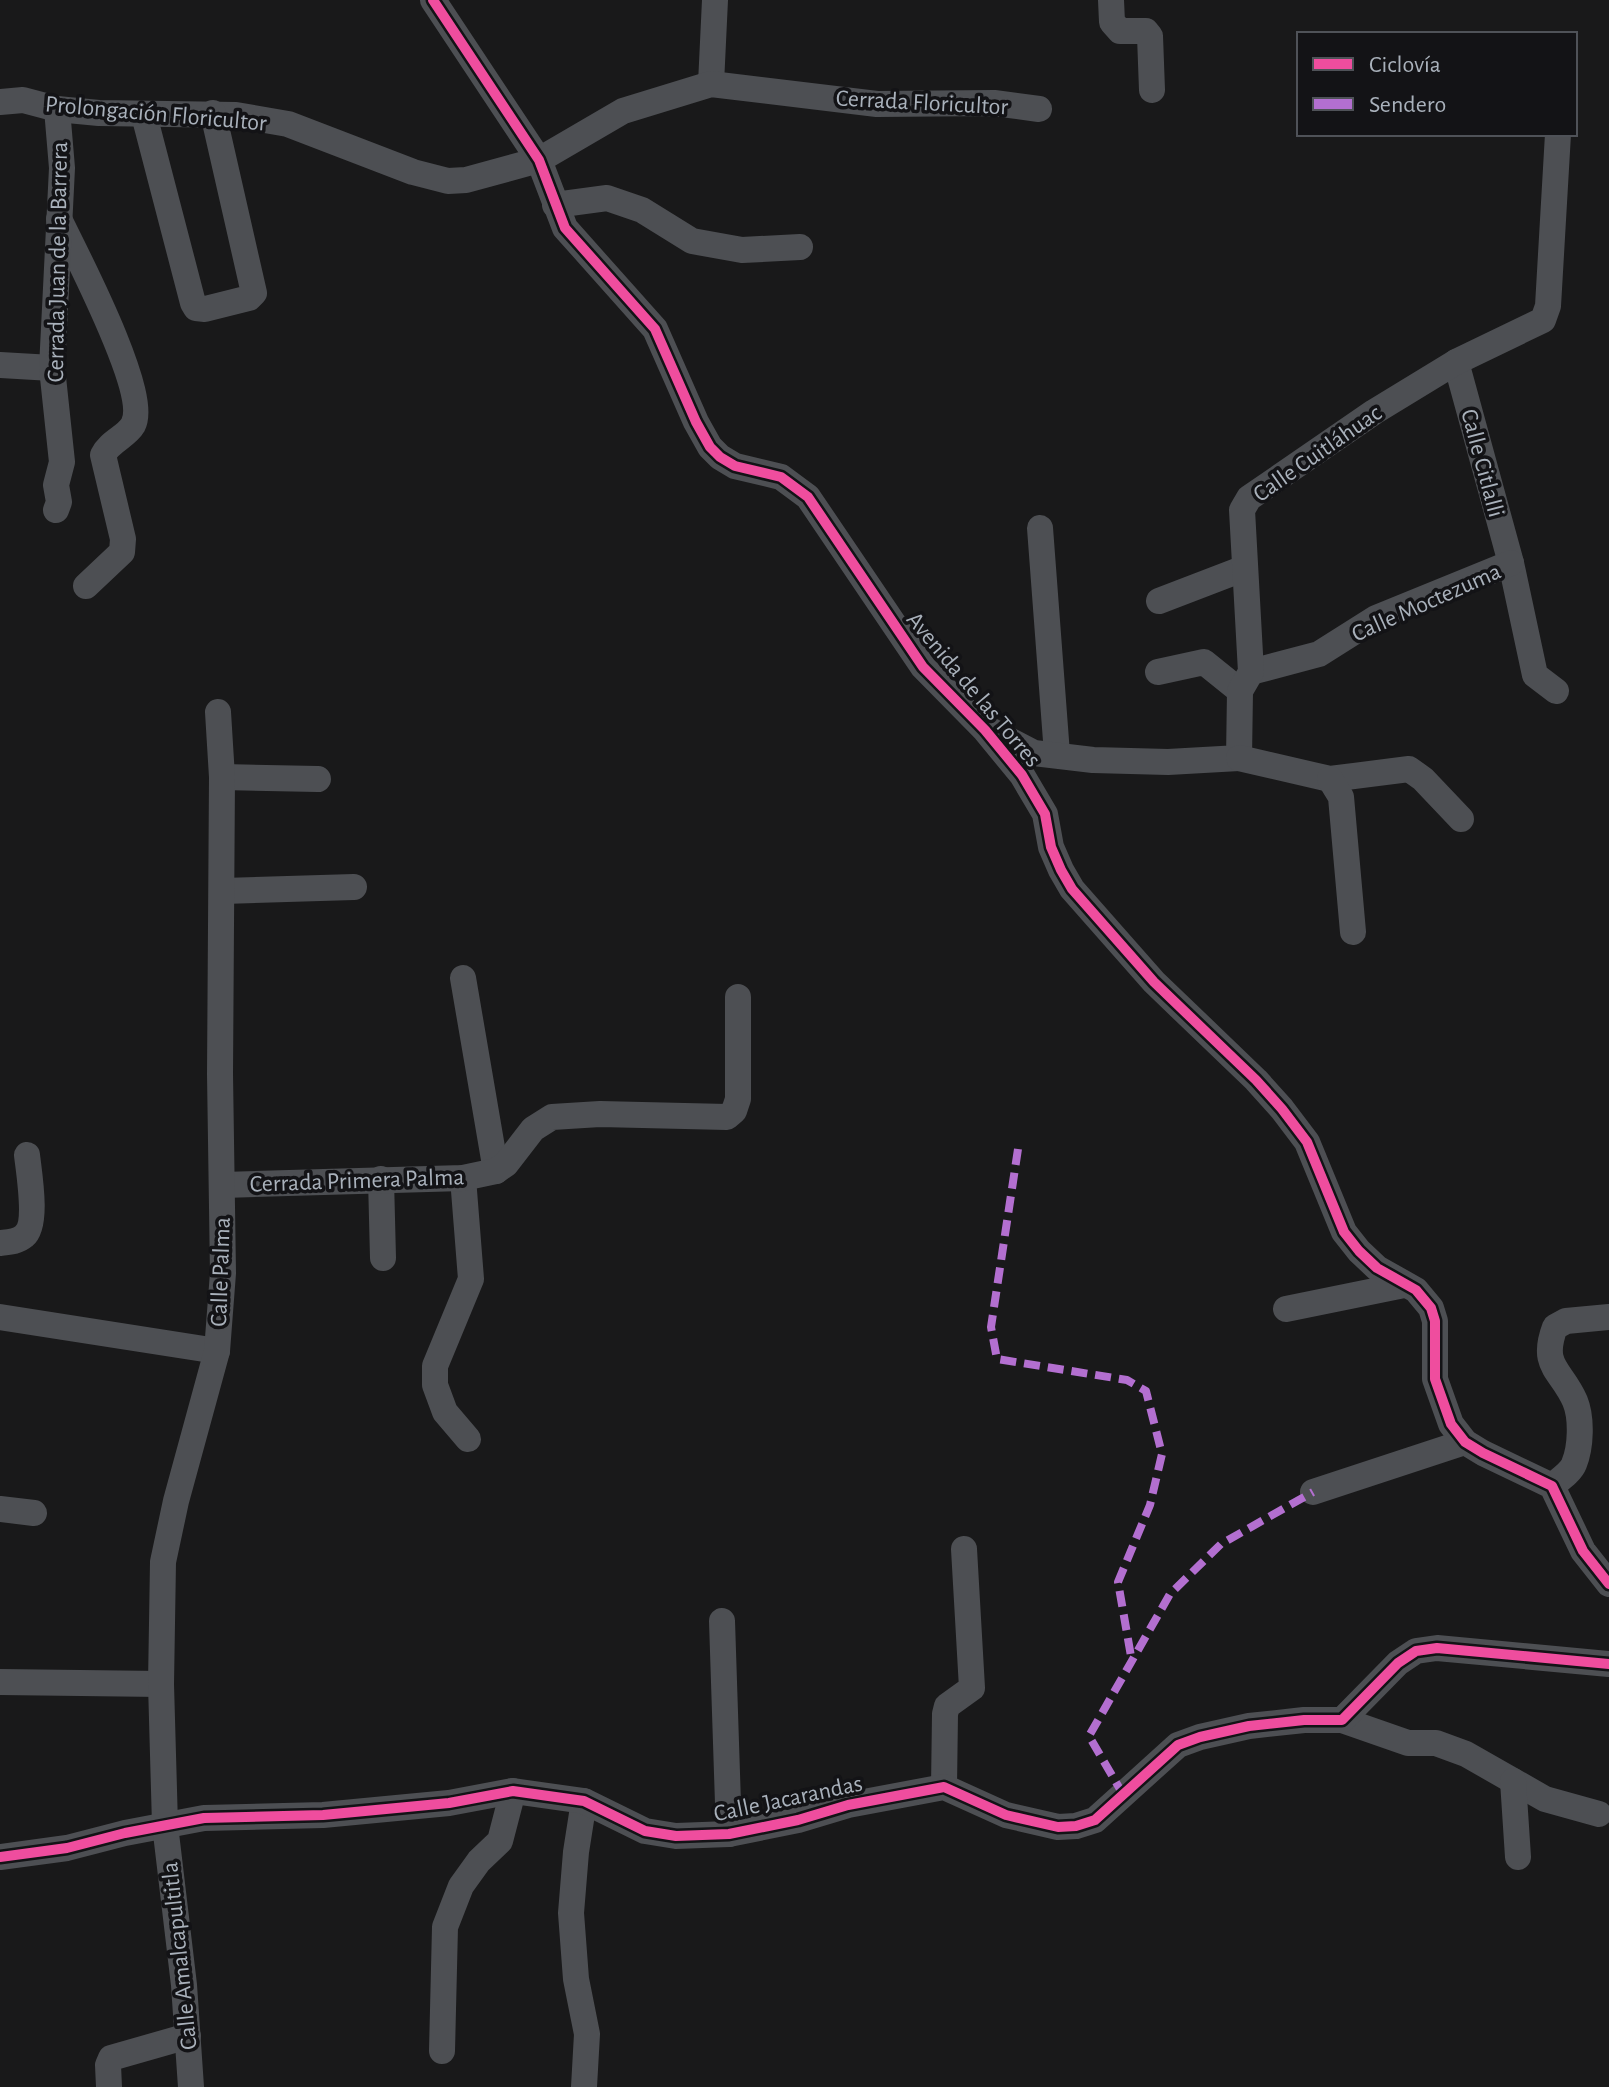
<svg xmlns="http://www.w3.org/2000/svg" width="1609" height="2087" font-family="'Alegreya Sans',sans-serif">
  <rect width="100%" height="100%" fill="#19191a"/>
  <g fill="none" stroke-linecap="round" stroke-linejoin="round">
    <g stroke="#4d4f53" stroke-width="26">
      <path d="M433 0 539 160 565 228 655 329 696 422 710 447 720 457 735 466 781 477 808 497 923 667 985 730 1022 775 1045 814 1051 847 1061 870 1072 889 1154 982 1256 1080 1282 1109 1307 1142 1344 1232 1359 1251 1377 1268 1416 1290 1431 1308 1435 1321V1379L1451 1424 1465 1442 1483 1453 1552 1486 1583 1551 1609 1584"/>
      <path d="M1111 0 1112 22 1120 31H1146L1150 36 1152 90"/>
      <path d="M711 84 715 0"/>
      <path d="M0 102 23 100 57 109 99 113 236 115 288 124 413 172 448 181 466 180 539 160 623 111 711 84 877 104 994 103 1039 109"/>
      <path d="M144 115 193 303 196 308 205 309 249 298 254 293 213 113"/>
      <path d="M555 205 607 198 642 210 692 241 742 250 800 247"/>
      <path d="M59 219C75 252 150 394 133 425 126 437 110 441 103 455L123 539 122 552 86 586"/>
      <path d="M1456 362 1511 563 1535 675 1556 691"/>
      <path d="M0 365 52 368"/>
      <path d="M56 510 59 502 56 485 62 462 52 368 62 168 57 109"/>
      <path d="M1040 528 1057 754"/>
      <path d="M1159 601 1245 568"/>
      <path d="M1158 672 1204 662 1240 691"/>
      <path d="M1251 672 1319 654 1376 618 1511 563"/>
      <path d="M992 731 1034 753 1093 760 1168 762 1239 758 1240 691 1251 672 1242 510 1249 498 1374 412 1456 362 1543 320 1548 306 1558 134"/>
      <path d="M1239 758 1330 779 1409 769 1423 779 1461 819"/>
      <path d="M222 777 318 779"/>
      <path d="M1330 779 1341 797 1353 932"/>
      <path d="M223 891 354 887"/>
      <path d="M463 978 496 1171"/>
      <path d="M463 1178 471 1279 435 1366V1385L445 1412 468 1439"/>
      <path d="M381 1179 383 1258"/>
      <path d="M223 1185 463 1178 496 1171 506 1164 533 1129 552 1117 600 1114 727 1117 734 1111 738 1099V997"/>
      <path d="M0 1243C9 1242 17 1242 24 1236 38 1225 29 1173 27 1155"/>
      <path d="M1286 1309 1404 1285"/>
      <path d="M0 1317 217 1351"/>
      <path d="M1552 1486C1559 1480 1571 1472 1574 1464 1581 1447 1582 1418 1575 1401 1561 1369 1540 1367 1555 1327L1566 1321 1609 1317"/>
      <path d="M1313 1492 1465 1442"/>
      <path d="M0 1509 34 1513"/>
      <path d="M722 1621 729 1834"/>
      <path d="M0 1682 161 1684"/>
      <path d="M1342 1720 1408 1743H1436L1466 1754 1545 1799 1599 1814"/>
      <path d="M1513 1781 1518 1857"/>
      <path d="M944 1787 945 1714 947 1706 972 1688 964 1549"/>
      <path d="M584 1801 576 1852 571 1913 576 1979 587 2034 584 2087"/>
      <path d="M0 1857 67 1848 125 1833 204 1818 323 1815 449 1803 513 1791 584 1801 645 1831 676 1836 729 1834 798 1820 848 1805 944 1787 1006 1815 1058 1827 1076 1826 1095 1820 1178 1745 1200 1737 1249 1726 1304 1720H1342L1398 1663 1416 1651 1437 1648 1609 1664"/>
      <path d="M442 2051 445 1927 461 1886 479 1861 500 1841 513 1791"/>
      <path d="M109 2087 108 2065 111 2058 188 2036"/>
      <path d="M191 2087 184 1985 165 1825 161 1684 163 1562 176 1501 217 1351 223 1273 220 1074 222 777 218 712"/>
    </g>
    <g stroke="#b36fd0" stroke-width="8" stroke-dasharray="16 8" stroke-linecap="butt">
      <path d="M1018 1149 991 1327 997 1359 1127 1380 1146 1391 1162 1454 1150 1505 1118 1582 1132 1662"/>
      <path d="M1124 1796 1089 1736 1170 1594 1221 1544 1313 1492"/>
    </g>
    <defs>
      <g id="cycleway">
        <path d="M433 0 539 160 565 228 655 329 696 422 710 447 720 457 735 466 781 477 808 497 923 667 985 730 1022 775 1045 814 1051 847 1061 870 1072 889 1154 982 1256 1080 1282 1109 1307 1142 1344 1232 1359 1251 1377 1268 1416 1290 1431 1308 1435 1321V1379L1451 1424 1465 1442 1483 1453 1552 1486 1583 1551 1609 1584"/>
        <path d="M0 1857 67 1848 125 1833 204 1818 323 1815 449 1803 513 1791 584 1801 645 1831 676 1836 729 1834 798 1820 848 1805 944 1787 1006 1815 1058 1827 1076 1826 1095 1820 1178 1745 1200 1737 1249 1726 1304 1720H1342L1398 1663 1416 1651 1437 1648 1609 1664"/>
      </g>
    </defs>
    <use href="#cycleway" stroke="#131316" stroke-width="15"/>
    <use href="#cycleway" stroke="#ef4d9e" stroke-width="10"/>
  </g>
  <g text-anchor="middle" stroke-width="7" stroke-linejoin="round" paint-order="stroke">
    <g font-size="24" fill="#a9b1bb" stroke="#131316">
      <text transform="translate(922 102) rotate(3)" y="8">Cerrada Floricultor</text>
      <text transform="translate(156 113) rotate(5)" y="8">Prolongación Floricultor</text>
      <text transform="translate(57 262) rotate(-89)" y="8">Cerrada Juan de la Barrera</text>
      <text transform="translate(1317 453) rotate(-35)" y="8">Calle Cuitláhuac</text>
      <text transform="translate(1483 463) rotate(75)" y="8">Calle Citlalli</text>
      <text transform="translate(1426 602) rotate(-24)" y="8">Calle Moctezuma</text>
      <text transform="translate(974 689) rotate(50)" y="8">Avenida de las Torres</text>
      <text transform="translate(357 1180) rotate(-2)" y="8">Cerrada Primera Palma</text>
      <text transform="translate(220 1272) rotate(-88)" y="8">Calle Palma</text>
      <text transform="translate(788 1798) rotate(-12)" y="8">Calle Jacarandas</text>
      <text transform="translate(179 1956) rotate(-96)" y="8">Calle Amalcapultitla</text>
    </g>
  </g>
  <rect x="1297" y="32" width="280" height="104" fill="#131316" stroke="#4f5258" stroke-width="2"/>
  <rect x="1313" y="58" width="40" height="12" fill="#ef4d9e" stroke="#4f5258" stroke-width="2"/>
  <text x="1369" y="72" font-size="24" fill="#a9b1bb">Ciclovía</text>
  <rect x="1313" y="98" width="40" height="12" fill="#b36fd0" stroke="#4f5258" stroke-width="2"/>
  <text x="1369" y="112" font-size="24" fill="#a9b1bb">Sendero</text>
</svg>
